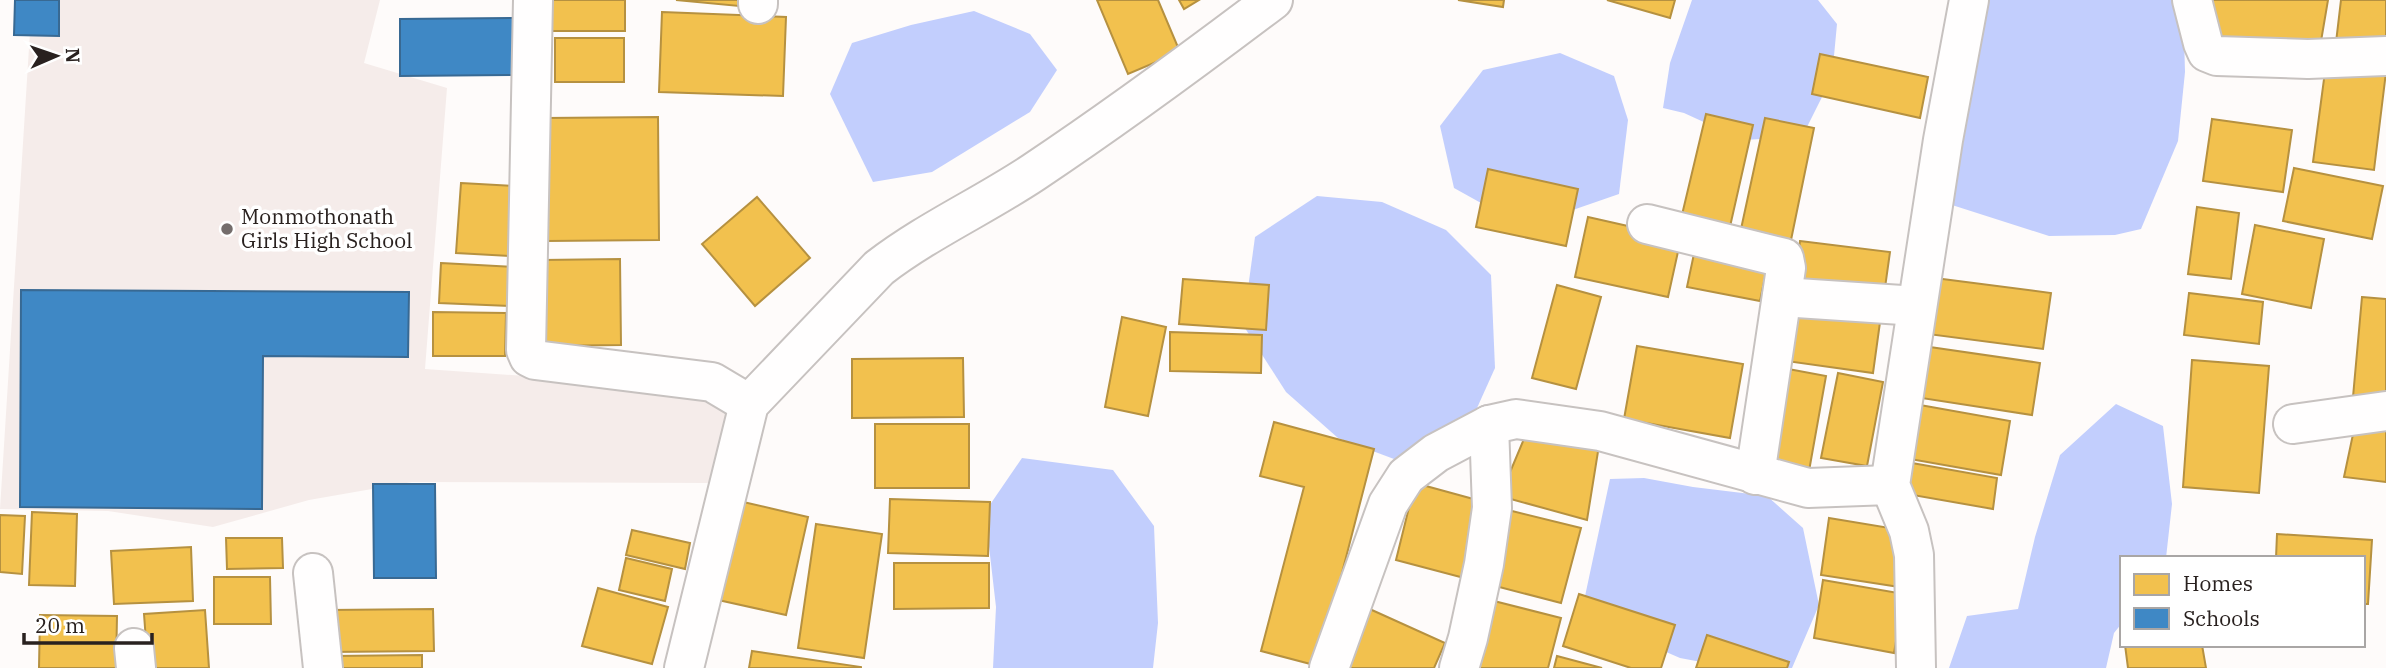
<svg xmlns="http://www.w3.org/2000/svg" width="2386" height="668" font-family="'IBM Plex Serif',serif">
  <rect width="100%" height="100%" fill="#fefbfa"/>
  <path fill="#f5ecea" d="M32 0H380L364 63 447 88 425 369 712 389 735 408 711 483 412 482 309 500 213 527 108 511 0 509Z"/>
  <g fill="#c2cefd">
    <path d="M1692 0H1818L1837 24 1832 77 1802 137 1743 140 1684 113 1663 108 1670 63Z"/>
    <path d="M1989 0H2183L2185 72 2178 141 2141 229 2115 235 2049 236 1952 205Z"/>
    <path d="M974 11 1030 34 1057 70 1030 112 932 172 873 182 830 94 852 43 911 25Z"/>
    <path d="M1560 53 1614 76 1628 120 1619 194 1567 212 1481 203 1454 188 1440 126 1483 70Z"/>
    <path d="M1317 196 1382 202 1446 230 1491 275 1495 368 1477 408 1402 462 1338 438 1286 392 1243 325 1255 237Z"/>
    <path d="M2116 404 2163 426 2172 504 2166 558H2122V623L2114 633 2106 668H1949L1967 616 2018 609 2035 537 2060 455Z"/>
    <path d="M1022 458 1113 470 1154 526 1158 623 1153 668H993L996 607 985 512Z"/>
    <path d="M1644 478 1693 487 1767 496 1803 528 1819 605 1792 668H1733L1680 658 1581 615 1610 479Z"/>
  </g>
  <g fill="#f2c14e" stroke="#b69140" stroke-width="2">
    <rect x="547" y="0" width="78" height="31"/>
    <path d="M676 0H740L739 6Z"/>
    <path d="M1097 0H1158L1180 52 1128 74Z"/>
    <path d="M1179 0H1199L1184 9Z"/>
    <path d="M1458 0H1504L1503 7Z"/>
    <path d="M1607 0H1675L1670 18Z"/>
    <path d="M2212 0H2328L2319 53 2206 34Z"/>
    <path d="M2341 0H2386V52L2335 51Z"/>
    <path d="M662 12 786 17 783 96 659 92Z"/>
    <rect x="555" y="38" width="69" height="44"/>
    <path d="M1820 54 1928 77 1920 118 1812 94Z"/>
    <path d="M2326 64 2386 72 2374 170 2313 162Z"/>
    <path d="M1706 114 1753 125 1729 231 1681 219Z"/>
    <path d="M658 117 659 240 546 241 545 118Z"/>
    <path d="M1765 118 1814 128 1791 240 1741 229Z"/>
    <path d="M2212 119 2292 130 2283 192 2203 181Z"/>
    <path d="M2294 168 2383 186 2372 239 2283 221Z"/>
    <path d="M1488 169 1578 189 1566 246 1476 227Z"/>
    <path d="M461 183 516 186 512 256 456 253Z"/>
    <path d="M757 197 810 258 755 306 702 244Z"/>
    <path d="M2197 207 2239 213 2231 279 2188 274Z"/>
    <path d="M1588 217 1681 238 1668 297 1575 277Z"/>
    <path d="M2255 225 2324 239 2311 308 2242 294Z"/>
    <path d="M1800 241 1890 252 1883 302 1794 291Z"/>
    <path d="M1695 249 1768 263 1760 301 1687 287Z"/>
    <path d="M620 259 621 345 543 346 542 260Z"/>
    <path d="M441 263 515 267 513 306 439 303Z"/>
    <path d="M1927 277 2051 293 2043 349 1920 333Z"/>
    <path d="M1183 279 1269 285 1266 330 1179 324Z"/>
    <path d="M1557 285 1601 297 1576 389 1532 378Z"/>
    <path d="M2189 293 2263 302 2259 344 2184 335Z"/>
    <path d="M2362 297 2386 299V400L2353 397Z"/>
    <path d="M1787 302 1881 315 1873 373 1779 360Z"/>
    <path d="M433 312 506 313 505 356H433Z"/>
    <path d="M1122 317 1166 327 1148 416 1105 407Z"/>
    <path d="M1170 332 1262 335 1261 373 1170 371Z"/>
    <path d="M1637 346 1743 364 1730 438 1624 419Z"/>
    <path d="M1923 346 2040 363 2032 415 1915 397Z"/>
    <path d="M963 358 964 417 852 418V359Z"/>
    <path d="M2192 360 2269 366 2259 493 2183 487Z"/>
    <path d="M1783 368 1826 376 1809 471 1765 463Z"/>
    <path d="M1838 373 1883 382 1867 466 1821 458Z"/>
    <path d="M1920 405 2010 421 2001 475 1910 459Z"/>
    <path d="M2386 415V482L2344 477 2356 420Z"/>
    <path d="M1274 422 1374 449 1318 666 1261 651 1304 487 1260 476Z"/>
    <rect x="875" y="424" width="94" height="64"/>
    <path d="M1529 427 1600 439 1587 520 1500 496Z"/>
    <path d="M1912 463 1997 478 1993 509 1907 494Z"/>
    <path d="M1415 483 1488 503 1468 579 1396 560Z"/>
    <path d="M890 499 990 502 988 556 888 553Z"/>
    <path d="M739 501 808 517 786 615 718 600Z"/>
    <path d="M1504 509 1581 528 1561 603 1484 583Z"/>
    <path d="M32 512 77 514 75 586 29 585Z"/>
    <path d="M0 515 25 516 22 574 0 572Z"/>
    <path d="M1829 518 1902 530 1906 588 1821 575Z"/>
    <path d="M816 524 882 534 864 658 798 648Z"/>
    <path d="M632 530 690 543 685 569 626 555Z"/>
    <path d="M2277 534 2372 540 2368 604H2363V558H2276Z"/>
    <path d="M226 538H282L283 568 227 569Z"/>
    <path d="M191 547 193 601 114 604 111 551Z"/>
    <path d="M626 558 672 569 665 601 619 590Z"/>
    <path d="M894 563H989V608L894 609Z"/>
    <path d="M214 577H270L271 624H214Z"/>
    <path d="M1823 580 1904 594 1894 653 1814 638Z"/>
    <path d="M598 588 668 607 652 664 582 646Z"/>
    <path d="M1579 594 1675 625 1661 668H1631L1563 646Z"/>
    <path d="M1494 601 1561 618 1548 668H1477Z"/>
    <path d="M1363 606 1445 643 1434 668H1336Z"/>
    <path d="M433 609 434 651 330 652 329 610Z"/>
    <path d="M205 610 209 668H148L144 614Z"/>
    <path d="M40 615 117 616 116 668H39Z"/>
    <path d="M1707 635 1789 662 1787 668H1696Z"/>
    <path d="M2125 645H2202L2206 668H2128Z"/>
    <path d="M752 651 861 667V668H749Z"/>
    <path d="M422 655V668H334V656Z"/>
    <path d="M1557 656 1602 668H1554Z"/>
  </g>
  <g fill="#3f88c5" stroke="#386993" stroke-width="2">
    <path d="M15 0H59V36L14 35Z"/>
    <path d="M515 18 516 75 400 76V19Z"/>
    <path d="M21 290 409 292 408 357 263 356 262 509 20 507Z"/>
    <path d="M373 484H435L436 578H374Z"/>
  </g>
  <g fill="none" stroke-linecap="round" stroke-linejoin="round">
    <defs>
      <g id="street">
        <path d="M533 0 526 350 529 357 535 360 712 382 749 404"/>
        <path d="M2192 0 2203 43 2207 52 2217 56 2308 59 2386 56"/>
        <path d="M758 4V0"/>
        <path d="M1647 224 1784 258 1786 268 1755 475"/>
        <path d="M1782 297 1917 306"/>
        <path d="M2293 424 2386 411"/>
        <path d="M313 573 323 668"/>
        <path d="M134 648 136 668"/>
        <path d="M1329 668 1388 504 1406 476 1436 453 1489 425 1516 419 1600 431 1808 488 1890 485"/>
        <path d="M1459 668 1468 638 1484 564 1492 508 1489 425"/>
        <path d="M1916 668 1914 555 1909 531 1890 485 1943 140 1969 0"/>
      </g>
      <path id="secondary" d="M684 668 749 404 879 268C927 231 983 206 1034 172 1115 118 1195 59 1273 0"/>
    </defs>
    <use href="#street" stroke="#c7c2c0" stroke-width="42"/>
    <use href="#secondary" stroke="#c7c2c0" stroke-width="42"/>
    <use href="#street" stroke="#fffefe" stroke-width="38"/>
    <use href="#secondary" stroke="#fffefe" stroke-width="38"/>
  </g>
  <circle fill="#746d6c" stroke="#fff" stroke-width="2.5" cx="227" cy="229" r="7"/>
  <g text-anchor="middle" stroke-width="7" stroke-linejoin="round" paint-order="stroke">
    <g font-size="21" fill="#29211f" stroke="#fff" text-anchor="start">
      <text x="241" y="224">Monmothonath<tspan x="241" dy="24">Girls High School</tspan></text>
    </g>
  </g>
  <rect x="2120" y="556" width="245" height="91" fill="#ffffff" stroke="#a9a6a5" stroke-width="2"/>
  <rect x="2134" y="574" width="35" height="21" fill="#f2c14e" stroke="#a9a6a5" stroke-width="2"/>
  <text x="2183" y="591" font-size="21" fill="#29211f">Homes</text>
  <rect x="2134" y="608" width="35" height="21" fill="#3f88c5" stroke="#a9a6a5" stroke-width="2"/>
  <text x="2183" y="626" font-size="21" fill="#29211f">Schools</text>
  <g transform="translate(56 56) rotate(88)" stroke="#ffffff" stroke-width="5" paint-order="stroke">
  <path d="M0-5L12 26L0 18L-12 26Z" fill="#29211f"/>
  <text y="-10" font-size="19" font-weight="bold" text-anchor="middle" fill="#29211f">N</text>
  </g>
  <path d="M24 633v10h128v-10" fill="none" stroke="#29211f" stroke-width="3.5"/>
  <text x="35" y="633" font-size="21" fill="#29211f" stroke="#ffffff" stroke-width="5" paint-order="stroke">20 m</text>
</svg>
